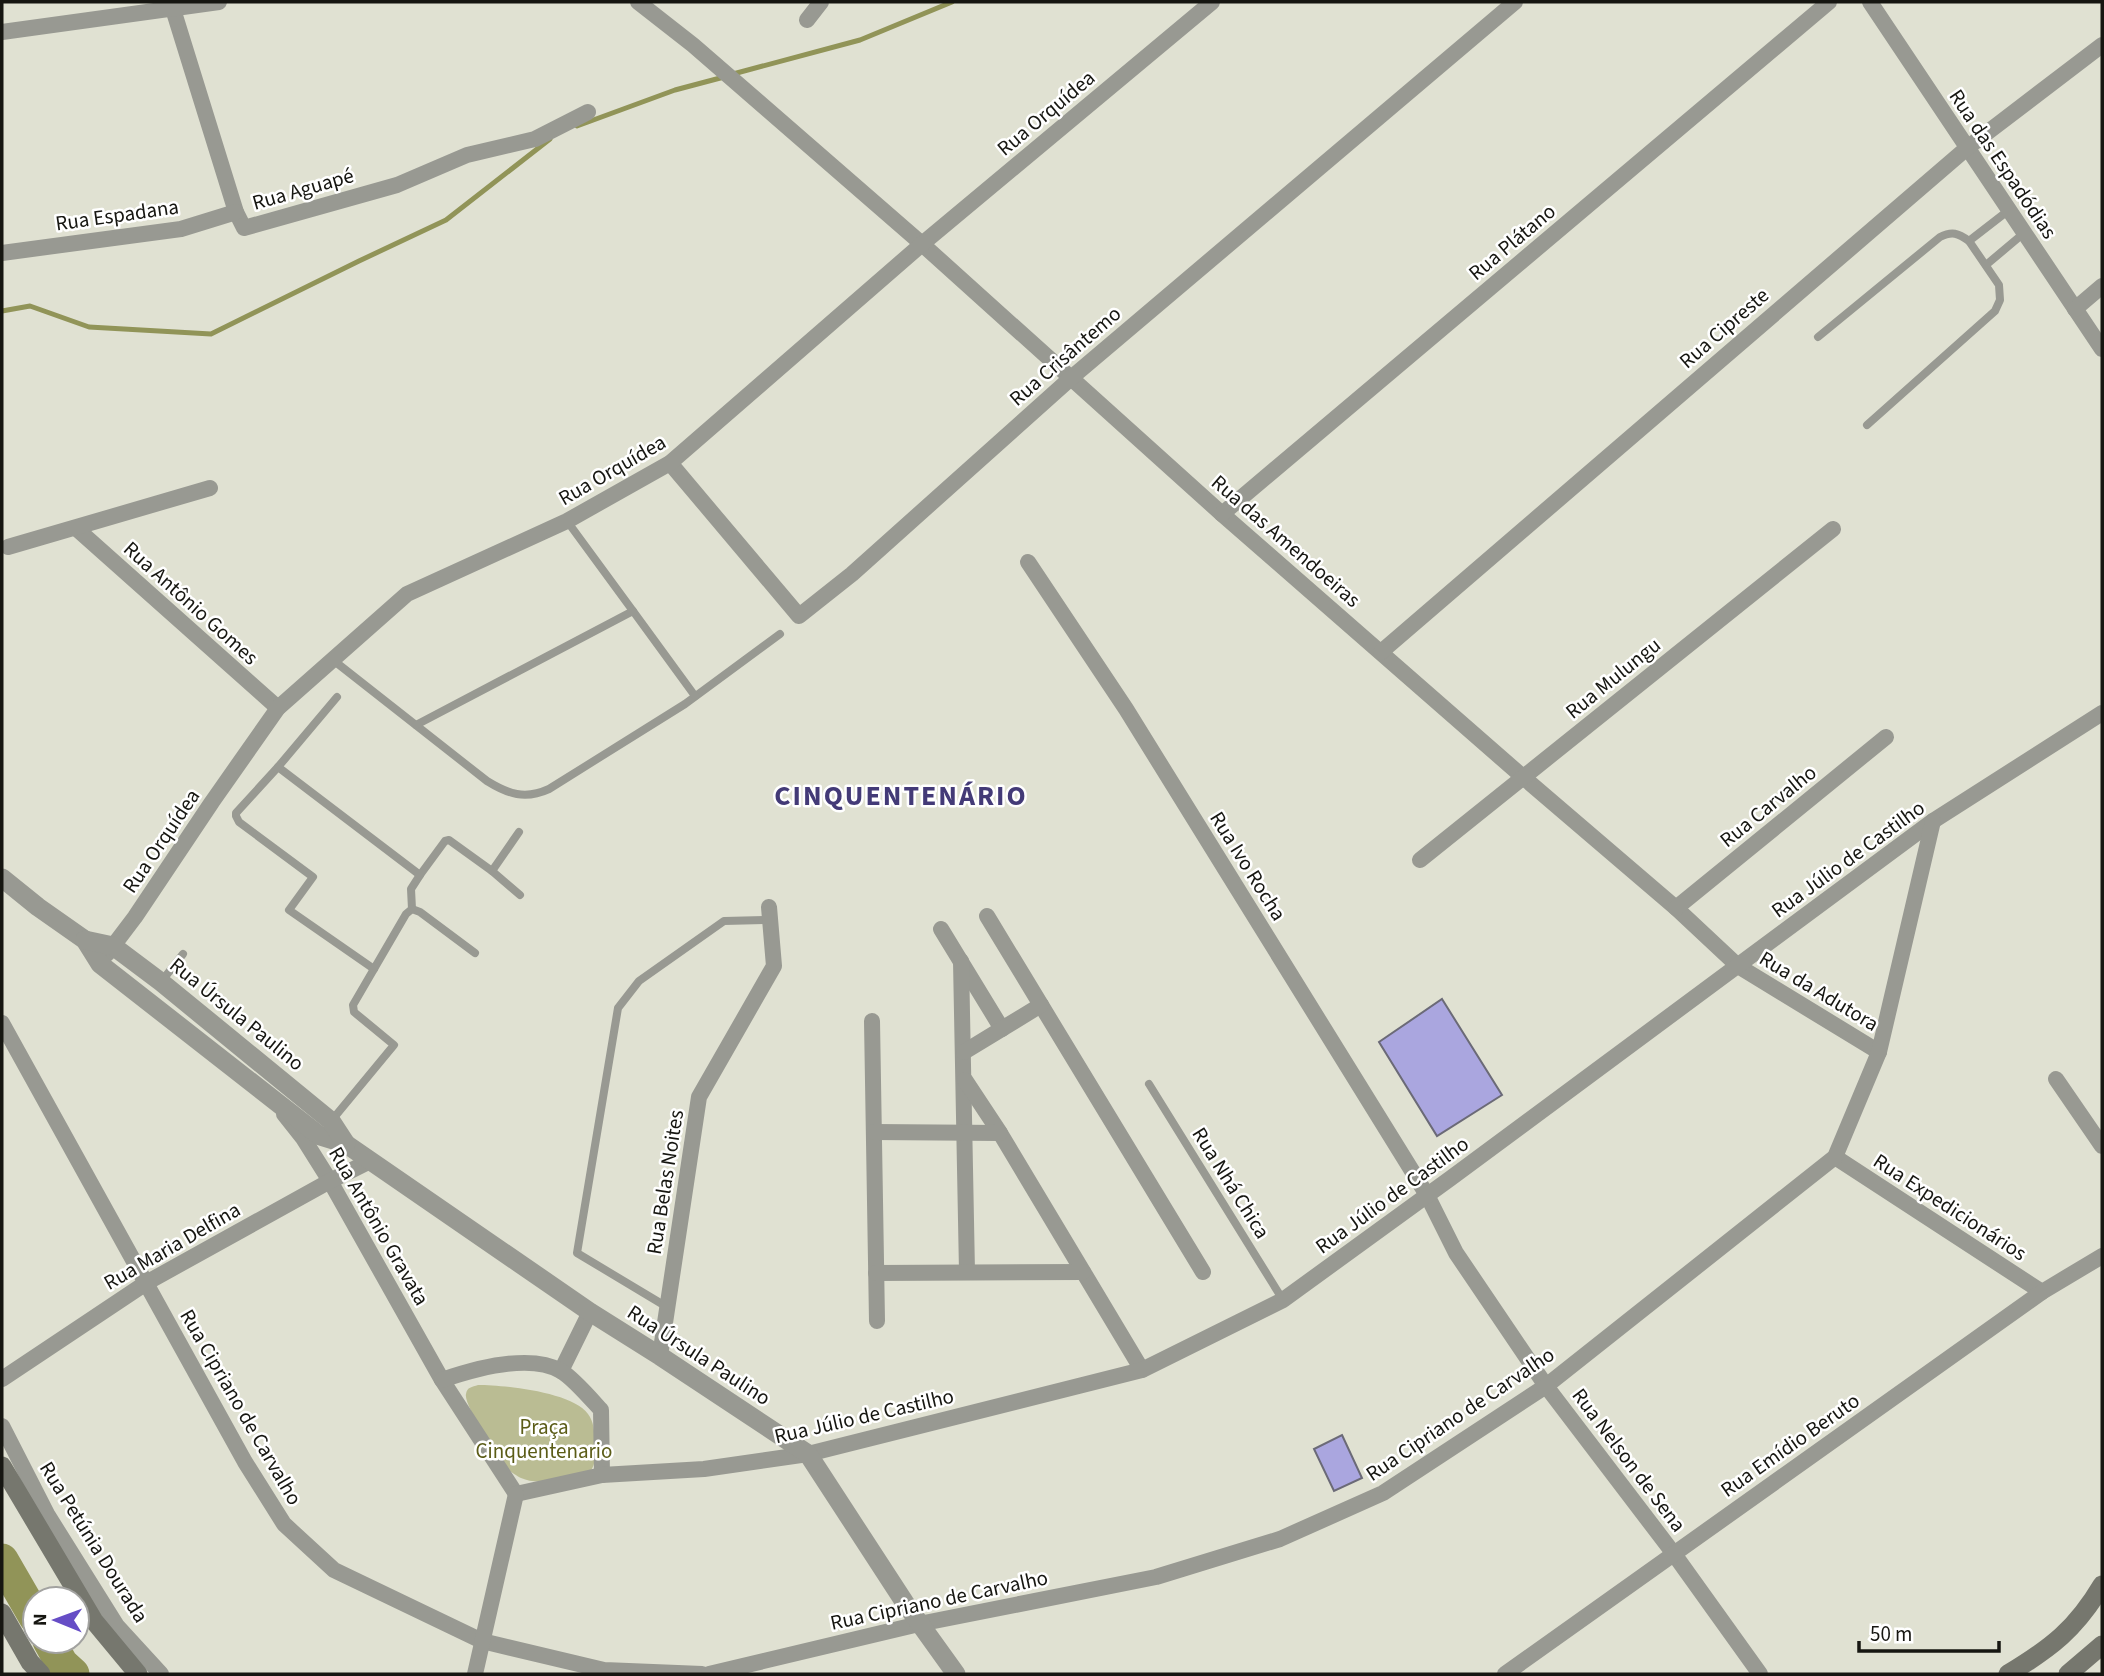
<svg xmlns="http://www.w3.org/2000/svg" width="2104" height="1676" font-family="'Source Sans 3',sans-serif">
  <rect width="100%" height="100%" fill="#e0e1d2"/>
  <path fill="#babc93" d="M478 1385C504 1385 572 1392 588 1414 594 1422 594 1431 595 1440 595 1452 597 1462 590 1472 569 1476 541 1487 521 1478 517 1476 511 1472 508 1469 499 1460 463 1404 466 1394 467 1387 472 1387 478 1385Z"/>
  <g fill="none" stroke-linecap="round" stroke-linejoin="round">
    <g stroke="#919458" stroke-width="5">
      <path d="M733 74 860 40 952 2"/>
      <path d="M577 126 675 90 724 77"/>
      <path d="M2 311 30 306 89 327 211 334 359 261 446 220 550 139"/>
    </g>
    <g stroke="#919458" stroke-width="33">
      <path d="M2 1560 35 1617"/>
      <path d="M49 1641 62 1664 73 1674"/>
    </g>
  </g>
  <g fill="#aaa6df" stroke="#6b6a77" stroke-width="2">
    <path d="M1442 999 1502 1095 1437 1136 1379 1042Z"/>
    <path d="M1342 1435 1362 1478 1334 1491 1314 1449Z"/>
  </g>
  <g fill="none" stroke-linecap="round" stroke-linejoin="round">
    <g stroke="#989992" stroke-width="8">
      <path d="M1986 265 2024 233"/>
      <path d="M1818 337 1940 237C1952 231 1958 233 1969 241"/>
      <path d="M1867 425 1995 311 2000 300 1999 285 1969 241 2009 210"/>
      <path d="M567 521 633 611"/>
      <path d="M333 660 487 781C508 794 525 800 549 789L685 704 780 634"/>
      <path d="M416 725 633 611 695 696"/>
      <path d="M278 767 337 697"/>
      <path d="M492 871 519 832"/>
      <path d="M412 909 411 889 420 875"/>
      <path d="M374 969 289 910 313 877 239 822 236 816V813L278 767 420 875 445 841 449 840 492 871 520 895"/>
      <path d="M161 982 183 954"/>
      <path d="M1149 1084 1283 1300"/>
      <path d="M332 1120 394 1045 354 1012 353 1005 406 914 412 909 420 912 475 953"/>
      <path d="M667 1307 577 1253 618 1008 639 981 724 921 769 920"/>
    </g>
    <g stroke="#989992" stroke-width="16">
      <path d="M638 2 693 45 922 244 1222 514 1523 777 1676 908 1738 966 1879 1052"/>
      <path d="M1870 2 2102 349"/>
      <path d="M173 9 236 212 244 228 397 185 467 155 535 139 588 112"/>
      <path d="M807 20 821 2"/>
      <path d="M2 32 219 2"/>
      <path d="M2 253 181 229 236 212"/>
      <path d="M2075 309 2102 286"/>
      <path d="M670 463 799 616 852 574 1071 378 1515 2"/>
      <path d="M1222 514 1829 2"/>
      <path d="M77 529 278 708"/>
      <path d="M8 547 210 488"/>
      <path d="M1028 562 1126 709 1227 872 1427 1195 1456 1253 1546 1386 1674 1554 1760 1674"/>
      <path d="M1381 652 1967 148 2102 45"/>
      <path d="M1420 860 1833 529"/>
      <path d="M1676 908 1886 737"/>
      <path d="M941 929 1002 1029"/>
      <path d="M107 954 135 917 212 802 278 708 407 594 567 521 670 463 922 244 1212 2"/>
      <path d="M961 961 967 1272"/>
      <path d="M1041 1005 1203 1272"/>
      <path d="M872 1021 877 1321"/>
      <path d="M2 1023 245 1462 284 1524 334 1570 482 1641 604 1670 702 1674"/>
      <path d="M964 1052 1041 1005 987 916"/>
      <path d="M2056 1079 2102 1146"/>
      <path d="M965 1080 1000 1133 1142 1370"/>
      <path d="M284 1114 303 1138 330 1181 442 1380 516 1494"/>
      <path d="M874 1132 1000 1133"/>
      <path d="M1835 1157 2042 1292"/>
      <path d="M876 1273 1083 1272"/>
      <path d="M660 1356 699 1097 774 966 769 907"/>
      <path d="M561 1371 590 1312"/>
      <path d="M2 1379 146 1283 330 1181 370 1161"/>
      <path d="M442 1380C474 1369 530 1353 561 1371 573 1378 591 1399 601 1410L602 1475"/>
      <path d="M2 1426 47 1514 117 1626 161 1674"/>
      <path d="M516 1494 602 1475 704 1469 808 1454 1142 1370 1283 1300 1451 1178 1933 821 2102 713"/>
      <path d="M475 1674 516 1494"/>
      <path d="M709 1674 919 1624 1156 1577 1280 1539 1383 1493 1546 1386 1835 1157 1879 1052 1933 821"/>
      <path d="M1505 1674 2042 1292 2102 1256"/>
    </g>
    <g stroke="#989992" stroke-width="19">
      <path d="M2 878 38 907 85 940 100 964 320 1136 346 1144 590 1312 660 1356 808 1454 905 1603 956 1674"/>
      <path d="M85 940 113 946 161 982 331 1121 346 1144"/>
    </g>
    <g stroke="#76776e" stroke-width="19">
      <path d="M2 1466 94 1621 138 1674"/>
      <path d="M2 1613 30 1662 41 1674"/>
      <path d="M2008 1674C2051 1648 2076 1629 2102 1585"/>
      <path d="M2068 1674 2102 1645"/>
    </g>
  </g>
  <g text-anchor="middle" stroke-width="5" stroke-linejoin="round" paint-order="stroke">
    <g font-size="21" fill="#161611" stroke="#fff">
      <text transform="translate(1046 113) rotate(-40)" y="7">Rua Orquídea</text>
      <text transform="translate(2003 164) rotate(56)" y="7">Rua das Espadódias</text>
      <text transform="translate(303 189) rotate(-16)" y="7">Rua Aguapé</text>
      <text transform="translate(117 215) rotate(-8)" y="7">Rua Espadana</text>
      <text transform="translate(1512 242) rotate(-40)" y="7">Rua Plátano</text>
      <text transform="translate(1724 328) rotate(-41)" y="7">Rua Cipreste</text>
      <text transform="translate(1065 356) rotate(-41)" y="7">Rua Crisântemo</text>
      <text transform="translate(612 470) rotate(-30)" y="7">Rua Orquídea</text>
      <text transform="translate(1286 541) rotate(41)" y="7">Rua das Amendoeiras</text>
      <text transform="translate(191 603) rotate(42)" y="7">Rua Antônio Gomes</text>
      <text transform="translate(1613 678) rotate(-39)" y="7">Rua Mulungu</text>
      <text transform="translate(1768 806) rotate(-39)" y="7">Rua Carvalho</text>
      <text transform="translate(161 841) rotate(-56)" y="7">Rua Orquídea</text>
      <text transform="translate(1848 859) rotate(-36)" y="7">Rua Júlio de Castilho</text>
      <text transform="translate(1248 866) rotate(58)" y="7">Rua Ivo Rocha</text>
      <text transform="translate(1819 991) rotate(31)" y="7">Rua da Adutora</text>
      <text transform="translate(237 1014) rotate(39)" y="7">Rua Úrsula Paulino</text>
      <text transform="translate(665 1182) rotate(-81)" y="7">Rua Belas Noites</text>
      <text transform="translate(1231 1183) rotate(58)" y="7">Rua Nhá Chica</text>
      <text transform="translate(1392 1195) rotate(-36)" y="7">Rua Júlio de Castilho</text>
      <text transform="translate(1950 1207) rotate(33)" y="7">Rua Expedicionários</text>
      <text transform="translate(379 1226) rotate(60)" y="7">Rua Antônio Gravata</text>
      <text transform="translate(172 1246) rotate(-30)" y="7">Rua Maria Delfina</text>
      <text transform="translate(699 1355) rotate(33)" y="7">Rua Úrsula Paulino</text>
      <text transform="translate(241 1407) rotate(60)" y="7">Rua Cipriano de Carvalho</text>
      <text transform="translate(1460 1414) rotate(-34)" y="7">Rua Cipriano de Carvalho</text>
      <text transform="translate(864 1416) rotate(-13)" y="7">Rua Júlio de Castilho</text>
      <text transform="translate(1790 1445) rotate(-35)" y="7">Rua Emídio Beruto</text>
      <text transform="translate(1629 1460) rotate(53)" y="7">Rua Nelson de Sena</text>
      <text transform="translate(94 1542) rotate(58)" y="7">Rua Petúnia Dourada</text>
      <text transform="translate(939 1600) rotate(-12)" y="7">Rua Cipriano de Carvalho</text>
    </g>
    <g font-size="21" fill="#5b5c17" stroke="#fff">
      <text x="544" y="1434">Praça<tspan x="544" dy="24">Cinquentenario</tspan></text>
    </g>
    <g font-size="28" font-weight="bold" letter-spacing="2" fill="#433a77" stroke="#fff">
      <text x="901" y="805">CINQUENTENÁRIO</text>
    </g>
  </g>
  <rect width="2104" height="1676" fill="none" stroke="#161611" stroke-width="7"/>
  <g transform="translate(56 1620) rotate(271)"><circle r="33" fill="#ffffff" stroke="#a2a2a0" stroke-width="2"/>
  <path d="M0-5L12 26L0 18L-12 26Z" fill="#664dc6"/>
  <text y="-10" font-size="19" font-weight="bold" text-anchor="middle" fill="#161611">N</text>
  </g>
  <path d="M1859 1641v10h140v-10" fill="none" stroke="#161611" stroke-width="3.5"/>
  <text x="1870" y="1641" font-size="21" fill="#161611" stroke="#ffffff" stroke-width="5" paint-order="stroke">50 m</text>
</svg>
